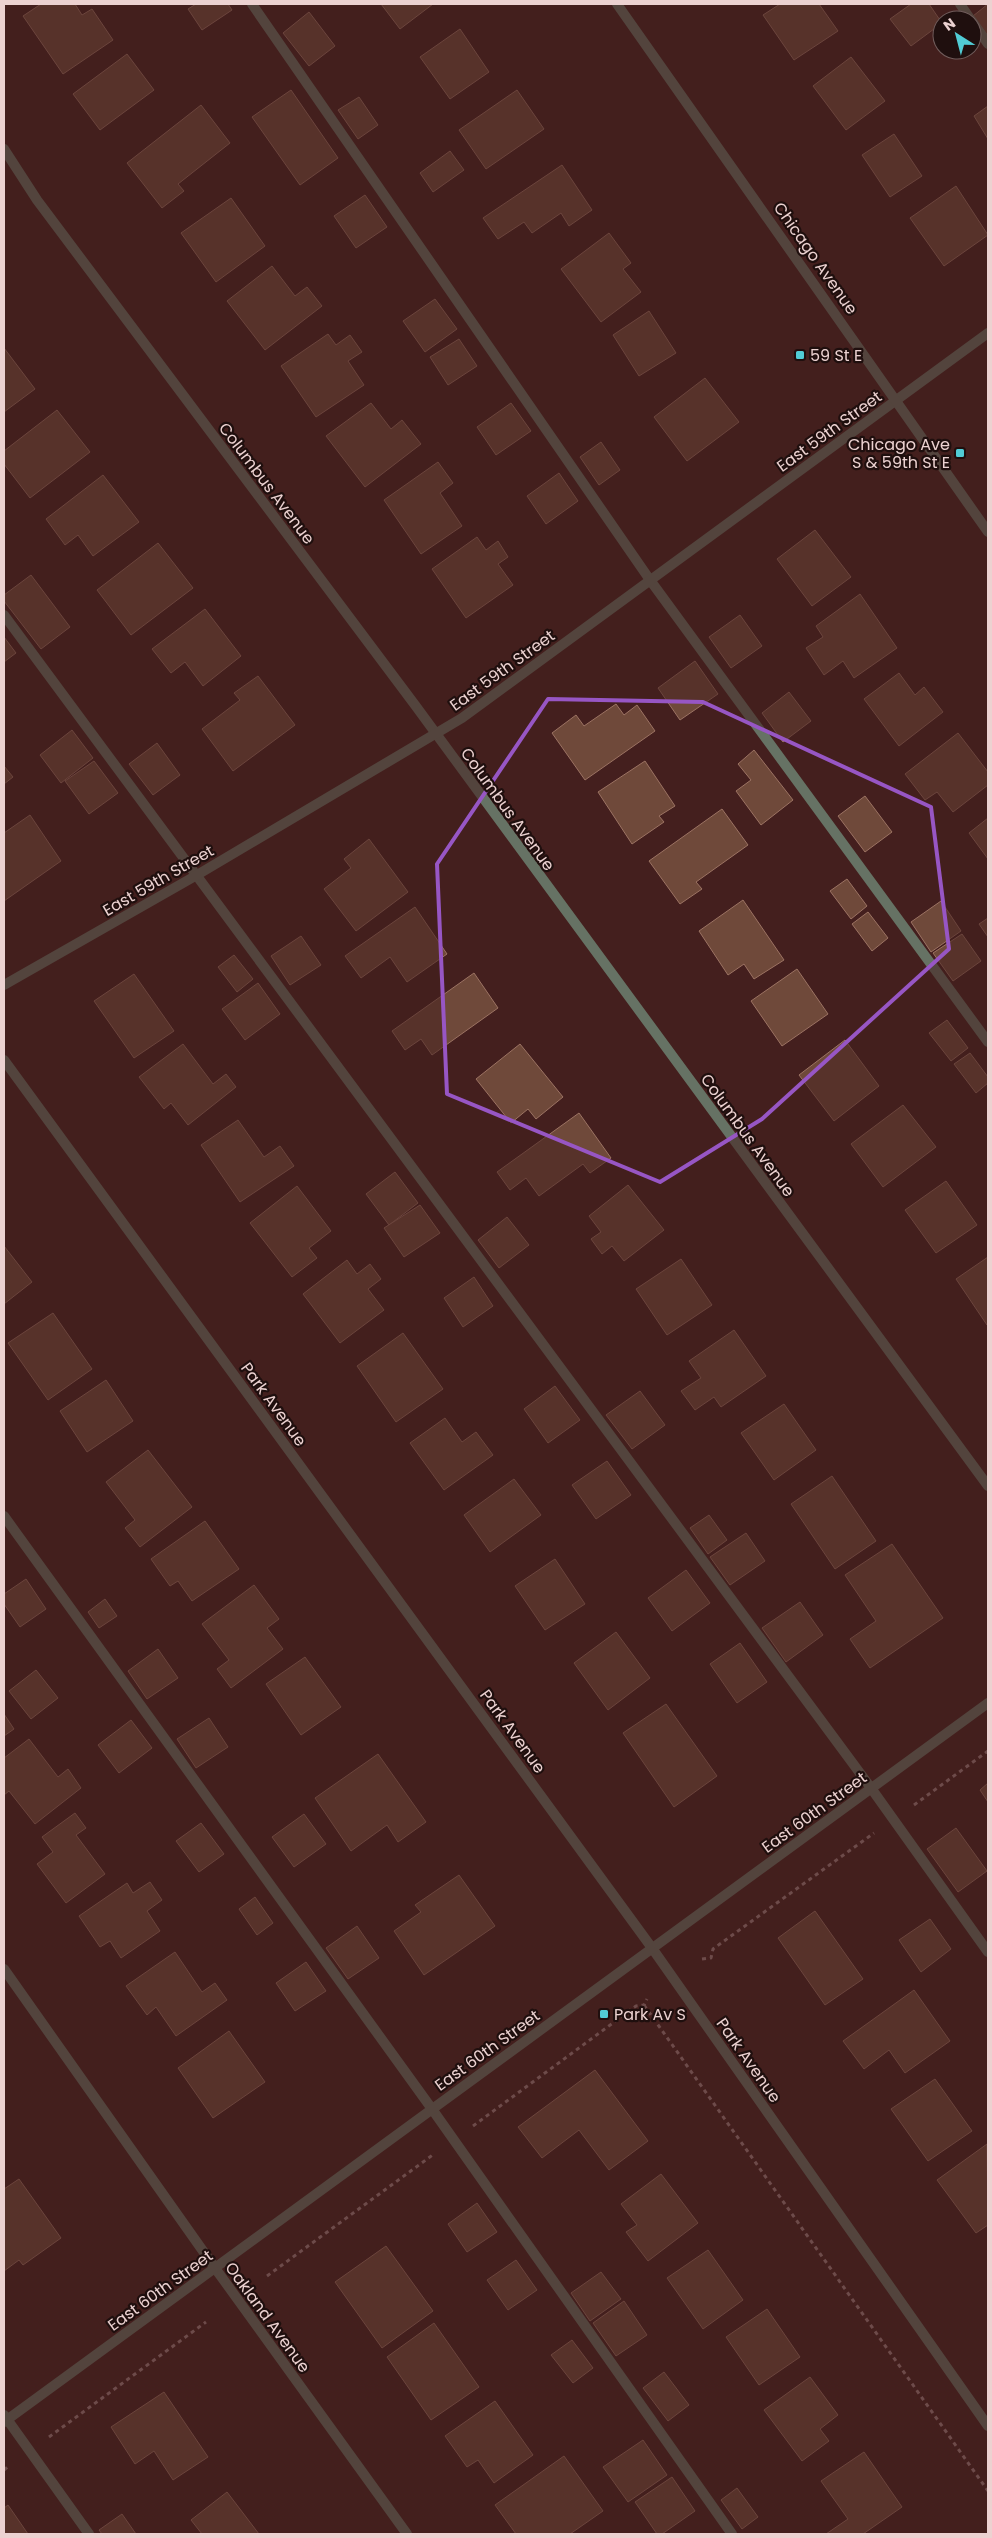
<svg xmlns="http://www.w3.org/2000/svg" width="992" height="2538" font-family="Poppins,sans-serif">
  <rect width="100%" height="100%" fill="#441f1e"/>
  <g fill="#6f493a" stroke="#9c7363">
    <path d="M41 4H75L82 15 92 9 113 40 63 74 23 16Z"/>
    <path d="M196 4H228L232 10 202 30 188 9Z"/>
    <path d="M381 4H433L400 29Z"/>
    <path d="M780 4H819L838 31 794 60 763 15Z"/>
    <path d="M911 4H929L942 23 911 46 890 19Z"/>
    <path d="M988 4V36L973 16Z"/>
    <path d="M309 12 335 46 309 66 283 33Z"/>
    <path d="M460 29 489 72 450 99 420 57Z"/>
    <path d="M127 54 154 90 100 130 73 94Z"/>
    <path d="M851 57 885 101 846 130 813 86Z"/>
    <path d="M291 90 338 158 300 185 252 117Z"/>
    <path d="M517 90 544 129 486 169 459 130Z"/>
    <path d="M359 97 378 125 358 139 338 110Z"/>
    <path d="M201 105 230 143 178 184 184 191 162 208 127 163Z"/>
    <path d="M988 106V139L974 116Z"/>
    <path d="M894 134 922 176 890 197 862 155Z"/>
    <path d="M450 151 464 170 433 192 420 173Z"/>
    <path d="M562 165 592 210 569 226 561 213 532 233 524 222 498 239 483 218Z"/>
    <path d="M956 186 988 235 944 266 910 218Z"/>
    <path d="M365 195 387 227 356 248 334 216Z"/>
    <path d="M231 198 265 246 216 282 181 233Z"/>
    <path d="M609 233 631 263 623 269 641 292 601 322 561 269Z"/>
    <path d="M272 266 295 296 307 287 322 306 265 350 227 301Z"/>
    <path d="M435 299 457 329 425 352 403 321Z"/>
    <path d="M649 311 676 353 639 376 613 335Z"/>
    <path d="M328 334 336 345 350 335 362 352 348 361 364 385 316 417 281 366Z"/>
    <path d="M459 339 477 366 448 385 430 357Z"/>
    <path d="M4 348 35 389 4 412Z"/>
    <path d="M705 378 739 422 687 461 654 417Z"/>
    <path d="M371 403 391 429 402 420 421 444 365 487 326 436Z"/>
    <path d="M511 403 531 431 496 455 477 427Z"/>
    <path d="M57 410 90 452 30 498 4 464V451Z"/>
    <path d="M601 442 620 470 599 485 580 457Z"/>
    <path d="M438 462 453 483 440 493 462 526 421 554 384 500Z"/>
    <path d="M559 473 578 501 546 524 527 496Z"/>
    <path d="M103 475 139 522 93 556 78 535 65 545 46 519Z"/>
    <path d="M815 530 851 577 812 606 777 559Z"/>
    <path d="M477 537 486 550 498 541 508 557 498 564 513 585 466 618 432 569Z"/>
    <path d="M158 543 193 588 131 635 97 590Z"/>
    <path d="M31 575 70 627 41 649 4 601V595Z"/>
    <path d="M860 594 897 648 854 678 843 661 824 675 806 648 823 637 816 626Z"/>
    <path d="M205 609 241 656 203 686 185 662 171 673 152 649Z"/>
    <path d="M740 615 762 646 731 668 709 637Z"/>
    <path d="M4 637 16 653 4 662Z"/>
    <path d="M695 661 718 694 680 720 658 688Z"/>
    <path d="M899 673 915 695 924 687 943 712 899 746 864 699Z"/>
    <path d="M258 676 295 725 233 771 202 729 240 700 234 693Z"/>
    <path d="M789 692 811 721 783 742 762 713Z"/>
    <path d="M616 704 624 715 637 705 655 731 585 780 552 733 576 715 584 726Z"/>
    <path d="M72 730 93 758 61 783 40 755Z"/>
    <path d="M958 733 988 772V785L953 812 937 792 925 800 905 774Z"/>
    <path d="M157 743 180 775 153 795 129 764Z"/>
    <path d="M754 750 793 800 761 825 736 791 751 780 738 764Z"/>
    <path d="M94 761 118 793 89 814 65 781Z"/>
    <path d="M645 761 675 806 659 816 664 822 632 844 598 792Z"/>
    <path d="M4 766 13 777 4 784Z"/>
    <path d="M865 796 892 832 865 852 838 816Z"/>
    <path d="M722 809 748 845 696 882 702 889 680 904 649 861Z"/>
    <path d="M30 815 61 861 4 901V833Z"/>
    <path d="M988 818V859L969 833Z"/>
    <path d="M369 839 408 892 356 931 324 889 351 868 344 859Z"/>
    <path d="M847 879 867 906 851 919 830 891Z"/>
    <path d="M743 900 784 960 754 979 744 964 728 975 699 931Z"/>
    <path d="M941 901 961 931 931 952 911 922Z"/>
    <path d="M415 907 447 954 407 982 390 957 361 978 345 956Z"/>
    <path d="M868 912 888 938 872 951 852 924Z"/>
    <path d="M988 918V937L979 924Z"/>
    <path d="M962 934 981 961 953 981 933 953Z"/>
    <path d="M301 936 321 965 290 985 271 956Z"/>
    <path d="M234 955 253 979 237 992 218 967Z"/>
    <path d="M797 969 828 1014 782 1046 751 1001Z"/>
    <path d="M474 973 498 1008 432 1055 421 1039 405 1050 392 1031Z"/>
    <path d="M134 974 174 1031 134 1058 94 1001Z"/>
    <path d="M258 983 280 1014 245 1040 222 1009Z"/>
    <path d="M947 1020 968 1048 951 1061 929 1033Z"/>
    <path d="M845 1040 879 1086 834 1121 799 1075Z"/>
    <path d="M183 1044 213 1084 226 1074 236 1087 188 1125 171 1103 164 1109 139 1077Z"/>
    <path d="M520 1044 563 1097 536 1119 528 1109 511 1123 476 1079Z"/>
    <path d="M970 1053 988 1077V1083L976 1093 954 1064Z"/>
    <path d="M903 1105 936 1147 883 1187 851 1144Z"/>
    <path d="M579 1113 611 1158 590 1173 583 1164 539 1196 526 1178 510 1190 497 1172Z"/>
    <path d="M238 1120 264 1157 280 1146 294 1166 240 1202 201 1145Z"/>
    <path d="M395 1172 418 1203 389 1225 366 1194Z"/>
    <path d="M946 1181 977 1225 936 1253 905 1210Z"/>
    <path d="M628 1185 664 1230 624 1261 612 1246 602 1254 591 1239 601 1232 589 1216Z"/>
    <path d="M297 1186 331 1231 309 1248 317 1258 292 1277 250 1223Z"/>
    <path d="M420 1205 440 1233 404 1257 384 1228Z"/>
    <path d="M507 1217 529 1245 499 1268 478 1240Z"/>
    <path d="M4 1246 32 1282 4 1304Z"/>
    <path d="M988 1257V1324L987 1325 956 1279Z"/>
    <path d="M681 1259 712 1305 667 1335 636 1289Z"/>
    <path d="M347 1260 357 1274 370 1264 381 1279 368 1289 384 1310 340 1343 303 1294Z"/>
    <path d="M474 1277 493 1306 463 1327 444 1298Z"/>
    <path d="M53 1313 92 1369 48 1400 8 1343Z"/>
    <path d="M734 1330 766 1376 721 1407 714 1397 695 1410 681 1391 701 1378 689 1361Z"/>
    <path d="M403 1333 443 1389 396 1422 357 1366Z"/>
    <path d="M106 1380 133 1421 87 1452 60 1411Z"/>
    <path d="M555 1386 580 1420 548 1443 524 1409Z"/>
    <path d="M640 1391 665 1425 632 1449 606 1415Z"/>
    <path d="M784 1404 816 1450 774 1480 741 1433Z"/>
    <path d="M445 1418 462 1442 476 1432 493 1455 444 1490 410 1443Z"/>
    <path d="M148 1450 192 1507 140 1547 125 1528 135 1520 106 1482Z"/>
    <path d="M607 1461 631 1495 596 1519 572 1485Z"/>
    <path d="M832 1476 876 1541 835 1569 791 1504Z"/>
    <path d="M514 1479 541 1515 490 1552 464 1515Z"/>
    <path d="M709 1515 727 1540 708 1554 690 1528Z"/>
    <path d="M205 1521 239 1569 192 1601 178 1581 170 1586 151 1559Z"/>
    <path d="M746 1533 765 1561 730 1585 710 1557Z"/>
    <path d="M892 1544 943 1618 870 1668 850 1639 876 1621 845 1575Z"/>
    <path d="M555 1559 585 1604 545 1630 515 1586Z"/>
    <path d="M686 1570 710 1603 672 1631 648 1598Z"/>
    <path d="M26 1579 46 1609 20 1627 4 1604V1594Z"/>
    <path d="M254 1585 279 1619 267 1628 283 1649 231 1688 217 1669 229 1660 202 1624Z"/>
    <path d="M105 1599 117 1616 99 1628 88 1612Z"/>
    <path d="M800 1602 823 1635 786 1662 762 1628Z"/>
    <path d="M616 1632 650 1678 608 1710 574 1663Z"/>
    <path d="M740 1643 767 1682 737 1703 710 1664Z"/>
    <path d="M158 1649 178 1678 147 1699 128 1671Z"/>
    <path d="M305 1657 341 1707 301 1735 266 1684Z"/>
    <path d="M36 1670 58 1698 31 1719 9 1691Z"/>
    <path d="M666 1704 717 1776 674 1807 623 1733Z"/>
    <path d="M4 1714 14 1729 4 1736Z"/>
    <path d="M209 1718 228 1747 196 1768 177 1739Z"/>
    <path d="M131 1720 152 1748 119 1773 98 1745Z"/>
    <path d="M29 1739 58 1777 68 1769 81 1788 35 1824 9 1791 4 1795V1758Z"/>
    <path d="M378 1754 426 1822 398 1842 387 1825 351 1851 315 1798Z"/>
    <path d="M988 1783V1802L980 1790Z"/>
    <path d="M75 1813 86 1828 76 1835 105 1874 66 1903 37 1864 53 1852 42 1837Z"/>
    <path d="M304 1814 326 1844 294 1867 272 1837Z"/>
    <path d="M201 1823 224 1854 199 1872 176 1841Z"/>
    <path d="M956 1828 987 1871 958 1892 927 1849Z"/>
    <path d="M459 1875 495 1926 424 1975 394 1931 421 1912 415 1905Z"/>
    <path d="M150 1882 162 1900 147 1911 160 1931 121 1958 110 1941 100 1947 79 1916 127 1883 133 1893Z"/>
    <path d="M255 1897 273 1923 257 1935 239 1909Z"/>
    <path d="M815 1911 863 1979 825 2005 778 1938Z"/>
    <path d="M930 1919 951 1949 921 1972 899 1940Z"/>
    <path d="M357 1926 379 1958 348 1979 326 1948Z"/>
    <path d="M175 1952 202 1992 215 1983 227 2000 176 2036 156 2007 147 2015 126 1986Z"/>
    <path d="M306 1962 326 1991 295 2011 276 1983Z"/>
    <path d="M914 1990 950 2041 905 2073 889 2050 864 2069 843 2041Z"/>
    <path d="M229 2031 265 2082 213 2118 178 2068Z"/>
    <path d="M595 2070 648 2141 609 2170 579 2130 542 2158 518 2127Z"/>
    <path d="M935 2079 972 2131 928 2161 891 2109Z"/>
    <path d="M987 2144 988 2225 976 2233 937 2180Z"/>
    <path d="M661 2174 698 2223 648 2261 626 2232 637 2225 621 2204Z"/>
    <path d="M19 2179 61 2238 23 2265 19 2260 4 2271V2189Z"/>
    <path d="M477 2203 497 2232 467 2252 448 2224Z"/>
    <path d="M386 2246 433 2311 382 2348 335 2282Z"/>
    <path d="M708 2250 743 2300 703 2329 667 2278Z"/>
    <path d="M516 2260 537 2290 508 2310 487 2280Z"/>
    <path d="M601 2272 621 2299 590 2321 571 2293Z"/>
    <path d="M624 2301 647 2335 616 2356 593 2323Z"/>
    <path d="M767 2309 800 2357 759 2385 726 2337Z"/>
    <path d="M434 2323 479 2387 431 2420 387 2357Z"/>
    <path d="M572 2340 593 2368 573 2383 551 2355Z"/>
    <path d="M664 2372 689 2405 668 2421 643 2388Z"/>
    <path d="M810 2377 838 2415 820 2429 829 2441 802 2461 764 2410Z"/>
    <path d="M164 2392 208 2457 173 2480 154 2451 135 2464 111 2427Z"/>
    <path d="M495 2401 533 2455 494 2483 478 2460 467 2467 445 2436Z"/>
    <path d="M643 2440 667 2475 628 2502 603 2467Z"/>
    <path d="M864 2452 902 2507 863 2534H826L848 2519 821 2481Z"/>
    <path d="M564 2456 603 2511 570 2534H516L495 2505Z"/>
    <path d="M672 2477 695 2511 662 2534H657L635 2502Z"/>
    <path d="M737 2488 758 2517 742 2529 721 2500Z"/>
    <path d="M227 2492 259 2534H202L191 2520Z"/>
    <path d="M8 2505 28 2534H4V2508Z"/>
    <path d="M122 2514 136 2534H102L99 2530Z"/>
  </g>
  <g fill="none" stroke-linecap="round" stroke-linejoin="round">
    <g stroke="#a08180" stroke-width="3" stroke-dasharray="4 4" stroke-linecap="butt">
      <path d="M914 1805 988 1751"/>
      <path d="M702 1959 711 1958 713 1949 874 1833"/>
      <path d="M644 2005 988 2491"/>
      <path d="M473 2126 636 2006 644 2005 647 1999"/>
      <path d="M267 2276 434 2154"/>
      <path d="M49 2437 206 2322"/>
      <path d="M4 2470 10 2465"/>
    </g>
    <g stroke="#667264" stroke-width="10">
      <path d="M252 4 650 580 988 1042"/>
      <path d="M960 4 971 20"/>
      <path d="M972 21 988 44"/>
      <path d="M4 615 871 1788 988 1952"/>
      <path d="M4 1516 432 2109 732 2534"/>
      <path d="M4 2415 89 2534"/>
    </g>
    <g stroke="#667264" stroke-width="10">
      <path d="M4 149 37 200 415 705 988 1486"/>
      <path d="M4 985 197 875 462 718 988 333"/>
      <path d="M4 1060 652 1948 988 2426"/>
      <path d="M4 1969 215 2268 407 2534"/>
    </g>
    <g stroke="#667264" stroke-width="10">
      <path d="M617 4 988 532"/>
      <path d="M4 2422 988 1703"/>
    </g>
  </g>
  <path d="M0 0H992V2538H0ZM548 699 703 702 931 807 949 949 762 1119 660 1182 447 1094 437 864Z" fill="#441f1e" fill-opacity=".55" fill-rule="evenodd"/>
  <path fill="none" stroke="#9756c4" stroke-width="4" stroke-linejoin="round" d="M548 699 703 702 931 807 949 949 762 1119 660 1182 447 1094 437 864Z"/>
  <g fill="#51ccd5" stroke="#1f0f0e" stroke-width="2">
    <rect x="795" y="350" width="10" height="10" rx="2.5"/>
    <rect x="955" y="448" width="10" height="10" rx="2.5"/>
    <rect x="599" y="2009" width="10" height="10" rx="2.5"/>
  </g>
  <g text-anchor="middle" stroke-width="4.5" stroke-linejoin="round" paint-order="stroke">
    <g font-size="16" fill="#ecd2d1" stroke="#1f0f0e">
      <text transform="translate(816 258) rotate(55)" y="6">Chicago Avenue</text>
      <text transform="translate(829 431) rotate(-36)" y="6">East 59th Street</text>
      <text transform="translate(267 483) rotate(53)" y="6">Columbus Avenue</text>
      <text transform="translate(502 670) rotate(-36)" y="6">East 59th Street</text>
      <text transform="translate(508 809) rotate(54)" y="6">Columbus Avenue</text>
      <text transform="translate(158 880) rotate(-30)" y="6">East 59th Street</text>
      <text transform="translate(748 1135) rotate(54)" y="6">Columbus Avenue</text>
      <text transform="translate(274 1404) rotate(54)" y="6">Park Avenue</text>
      <text transform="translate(513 1731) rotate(54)" y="6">Park Avenue</text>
      <text transform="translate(814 1812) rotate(-36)" y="6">East 60th Street</text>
      <text transform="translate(487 2050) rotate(-36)" y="6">East 60th Street</text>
      <text transform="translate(749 2060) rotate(55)" y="6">Park Avenue</text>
      <text transform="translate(160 2290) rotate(-36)" y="6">East 60th Street</text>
      <text transform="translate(268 2317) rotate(54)" y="6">Oakland Avenue</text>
    </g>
    <g font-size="16" fill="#ecd2d1" stroke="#1f0f0e" text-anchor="start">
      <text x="810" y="361">59 St E</text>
      <text x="950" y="450" text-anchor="end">Chicago Ave<tspan x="950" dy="18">S &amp; 59th St E</tspan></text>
      <text x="614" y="2020">Park Av S</text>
    </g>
  </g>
  <rect width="992" height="2538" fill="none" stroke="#ecd2d1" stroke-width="10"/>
  <g transform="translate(957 35) rotate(324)"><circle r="24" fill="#1f0f0e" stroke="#715d5c"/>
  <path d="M0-4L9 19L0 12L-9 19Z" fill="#51ccd5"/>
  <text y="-8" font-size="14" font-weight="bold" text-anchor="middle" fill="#ecd2d1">N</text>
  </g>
</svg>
